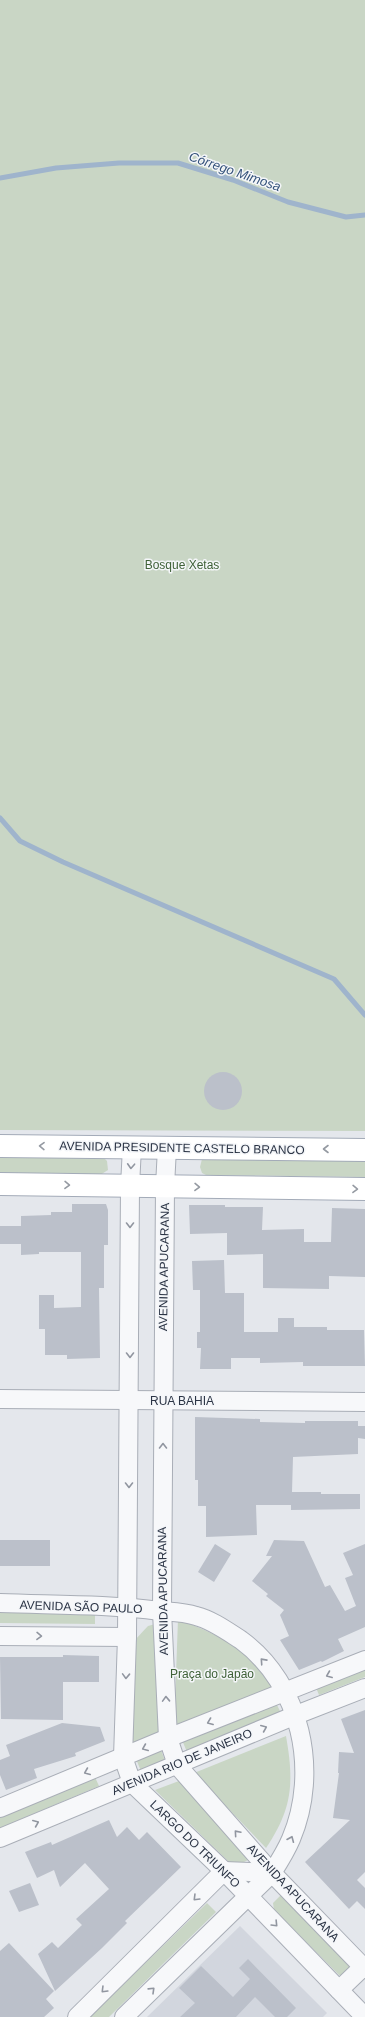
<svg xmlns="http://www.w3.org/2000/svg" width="365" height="2017" font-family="Arial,sans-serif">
  <rect width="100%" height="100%" fill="#e4e7ec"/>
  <path fill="#d2d6de" d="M240 1926 327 2013 323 2017H147Z"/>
  <g fill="#c9d6c5">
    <path d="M0 0H365V1131L0 1130Z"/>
    <path d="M0 1155 102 1156 107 1161 108 1170 100 1175 0 1174Z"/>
    <path d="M205 1158 365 1160V1177L206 1175 202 1173 200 1167 202 1159Z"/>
    <path d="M0 1609 95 1611V1624L0 1623Z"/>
    <path d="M178 1619C215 1634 255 1650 272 1688L174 1730Z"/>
    <path d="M166 1621 163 1733 131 1746 134 1641 148 1626Z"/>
    <path d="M365 1665V1677L319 1695 315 1685Z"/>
    <path d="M275 1701 281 1713 187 1752 182 1740Z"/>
    <path d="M286 1736C294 1782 293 1808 266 1848L194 1773Z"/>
    <path d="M161 1750 165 1761 141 1771 136 1759Z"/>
    <path d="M94 1775 99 1786 0 1828V1814Z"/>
    <path d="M179 1781 254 1857 242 1863 229 1862 155 1790Z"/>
    <path d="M280 1896H286L352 1963 351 1970 344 1975H339L274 1910 273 1903Z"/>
    <path d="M207 1903 216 1912 109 2017H90Z"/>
  </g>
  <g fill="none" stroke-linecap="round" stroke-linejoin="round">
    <g stroke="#9fb4cc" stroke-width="5">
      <path d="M0 178 56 168 119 163H178L233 180 288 202 346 217 365 215"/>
      <path d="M0 818 20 841 63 862 334 979 365 1015"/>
    </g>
  </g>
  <g fill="#bbc0ca">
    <circle cx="223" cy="1091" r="19"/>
    <path d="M72 1204H106L108 1210V1245H104V1288H99L100 1358 67 1359V1355H45V1329H39V1295H54V1308L81 1307V1252H39V1254L21 1255V1244H0V1226H21V1216L51 1215V1212H72Z"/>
    <path d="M189 1205H225V1207H263L262 1230 304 1229V1242H331L332 1208 365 1209V1277L329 1276V1289L263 1288V1254L227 1255V1233L190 1234Z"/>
    <path d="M224 1260 225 1293H244V1332H278V1318H294V1327H327V1330H364L365 1366H303V1362L260 1363V1358H231V1369H200L201 1348H197V1332H200V1290H193L192 1261Z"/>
    <path d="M195 1417 260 1419V1422L305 1423V1421H358V1426H365V1439L358 1438V1454L293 1457 292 1492H321V1494H360V1509L291 1510V1505H256L257 1535 206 1537V1506H198V1480H195Z"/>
    <rect x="0" y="1540" width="50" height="26"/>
    <path d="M274 1540 304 1541 325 1587 330 1585 345 1611 356 1606 345 1578 353 1575 343 1553 365 1544V1627L338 1639 344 1651 322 1662 321 1661 299 1670 280 1640 289 1636 280 1615 284 1610 266 1596 268 1594 252 1581 272 1556H266Z"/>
    <path d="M215 1544 231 1554 214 1582 198 1572Z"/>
    <path d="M63 1655 99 1656V1682H63V1720L1 1719 0 1657H63Z"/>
    <path d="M365 1710V1872L357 1880 365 1888V1909L357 1901 349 1909 305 1862 350 1820 333 1818 339 1773H338L339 1752 354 1753 341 1719Z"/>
    <path d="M62 1723 100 1727 105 1741 75 1753 76 1756 34 1769 37 1778 6 1790 0 1775V1760L10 1756 6 1745Z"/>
    <path d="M109 1820 117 1837 127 1827 139 1840 147 1832 181 1867 125 1921 127 1923 102 1948 55 1991 38 1954 52 1942 58 1948 82 1925 76 1919 109 1889 85 1863 60 1887 54 1870 37 1878 25 1852 51 1842 52 1845Z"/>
    <path d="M30 1883 39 1905 19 1912 9 1891Z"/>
    <path d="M9 1943 54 1991 46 1999 54 2008 44 2017H0V1951Z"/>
    <path d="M248 1959 296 2008 287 2017H275L255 1997 236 2017H180L195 2003 179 1988 201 1966 233 1997 250 1979 239 1968Z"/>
  </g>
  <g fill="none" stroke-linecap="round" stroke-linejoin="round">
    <defs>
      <g id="minor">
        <path d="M132 1147 130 1186 127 1637 123 1757 132 1783 224 1871 365 2017"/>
        <path d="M167 1148 165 1186 162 1611 168 1738 177 1765 272 1873 365 1969"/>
        <path d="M0 1399 365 1402"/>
        <path d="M0 1603C53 1605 107 1604 160 1611 172 1612 184 1612 196 1616 212 1620 227 1631 241 1640 301 1684 320 1771 291 1839 286 1851 279 1862 272 1873L124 2017"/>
        <path d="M0 1636 127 1637"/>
        <path d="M0 1808 168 1738 365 1660"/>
        <path d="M0 1838 296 1715 365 1688"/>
        <path d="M224 1871 272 1873"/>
        <path d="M339 1990 363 1967"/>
        <path d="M77 2017 224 1871"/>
      </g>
      <g id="major">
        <path d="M0 1146 365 1150"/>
        <path d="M0 1184 365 1189"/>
      </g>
    </defs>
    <use href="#minor" stroke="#a9aeb7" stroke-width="20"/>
    <use href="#major" stroke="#a3abb8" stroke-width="24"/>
    <use href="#minor" stroke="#f7f8fa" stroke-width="18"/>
    <use href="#major" stroke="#fff" stroke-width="22"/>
  </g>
  <defs><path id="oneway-chevron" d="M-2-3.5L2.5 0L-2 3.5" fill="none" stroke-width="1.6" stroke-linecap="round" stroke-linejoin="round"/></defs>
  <g stroke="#959aa2">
    <use href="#oneway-chevron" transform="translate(42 1146) rotate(-179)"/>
    <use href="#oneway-chevron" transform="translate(326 1149) rotate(-180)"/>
    <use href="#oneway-chevron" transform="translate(67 1185) rotate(1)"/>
    <use href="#oneway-chevron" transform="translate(197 1187) rotate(1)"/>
    <use href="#oneway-chevron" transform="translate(355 1189) rotate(1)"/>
  </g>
  <g stroke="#9196a0">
    <use href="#oneway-chevron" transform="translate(131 1166) rotate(93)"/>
    <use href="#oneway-chevron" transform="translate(130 1225) rotate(90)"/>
    <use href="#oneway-chevron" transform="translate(130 1355) rotate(90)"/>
    <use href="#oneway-chevron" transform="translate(163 1446) rotate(-90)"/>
    <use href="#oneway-chevron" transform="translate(129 1485) rotate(90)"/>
    <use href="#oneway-chevron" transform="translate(39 1636) rotate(1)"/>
    <use href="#oneway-chevron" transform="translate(263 1661) rotate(-132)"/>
    <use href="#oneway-chevron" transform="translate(329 1675) rotate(158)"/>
    <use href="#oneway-chevron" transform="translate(126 1676) rotate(92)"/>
    <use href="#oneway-chevron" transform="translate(166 1699) rotate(-92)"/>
    <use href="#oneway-chevron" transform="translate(210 1722) rotate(159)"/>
    <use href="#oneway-chevron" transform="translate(264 1728) rotate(-23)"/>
    <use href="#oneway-chevron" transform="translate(145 1748) rotate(157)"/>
    <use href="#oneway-chevron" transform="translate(87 1772) rotate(157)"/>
    <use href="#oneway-chevron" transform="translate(36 1823) rotate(-23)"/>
    <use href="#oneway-chevron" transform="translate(237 1833) rotate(-131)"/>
    <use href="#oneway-chevron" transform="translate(291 1839) rotate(-67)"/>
    <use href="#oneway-chevron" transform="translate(196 1898) rotate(135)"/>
    <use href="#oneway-chevron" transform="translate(275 1924) rotate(46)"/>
    <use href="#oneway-chevron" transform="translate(104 1990) rotate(135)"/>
    <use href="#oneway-chevron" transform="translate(152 1990) rotate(-44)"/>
  </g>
  <g text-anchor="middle" stroke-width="3" stroke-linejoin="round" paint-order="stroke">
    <g font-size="12" fill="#3f6138" stroke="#f4f6f9">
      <text x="182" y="569">Bosque Xetas</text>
      <text x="212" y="1678">Praça do Japão</text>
    </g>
    <g font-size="12" fill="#2b3445" stroke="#f4f6f9">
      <text transform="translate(182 1148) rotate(1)" y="4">AVENIDA PRESIDENTE CASTELO BRANCO</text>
      <text transform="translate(164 1267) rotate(-89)" y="4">AVENIDA APUCARANA</text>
      <text x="182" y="1405">RUA BAHIA</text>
      <text transform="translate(163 1591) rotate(-91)" y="4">AVENIDA APUCARANA</text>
      <text transform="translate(81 1607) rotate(2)" y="4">AVENIDA SÃO PAULO</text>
      <text transform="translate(182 1762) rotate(-23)" y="4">AVENIDA RIO DE JANEIRO</text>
      <text transform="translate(195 1844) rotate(44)" y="4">LARGO DO TRIUNFO</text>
      <text transform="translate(293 1893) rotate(47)" y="4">AVENIDA APUCARANA</text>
    </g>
    <g font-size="13" font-style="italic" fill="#34527a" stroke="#f4f6f9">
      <text transform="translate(235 171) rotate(19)" y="5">Córrego Mimosa</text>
    </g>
  </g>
</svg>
